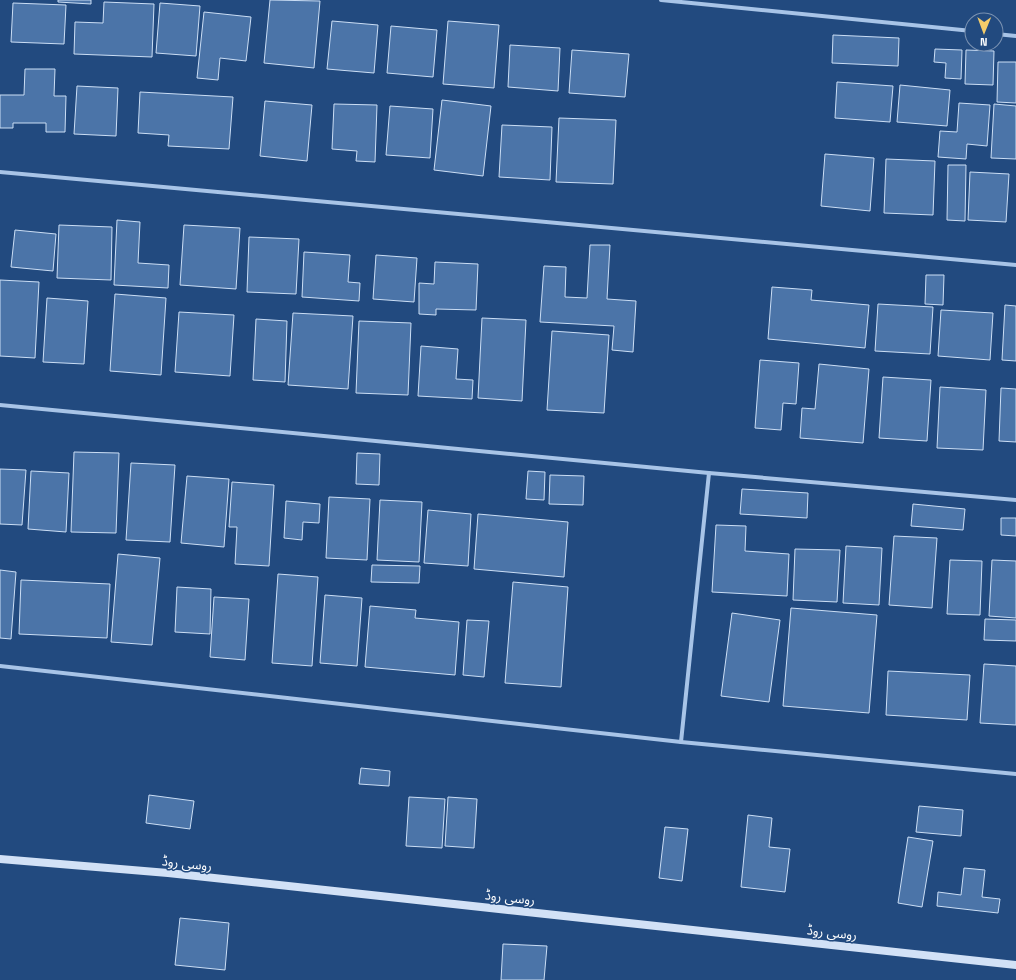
<svg xmlns="http://www.w3.org/2000/svg" width="1016" height="980" font-family="'Space Grotesk','Noto Sans Arabic',sans-serif">
  <rect width="100%" height="100%" fill="#224a7f"/>
  <g fill="#4b74a8" stroke="#cbdef5">
    <path d="M58 0H91V4L58 2Z"/>
    <path d="M270 0 320 1 314 68 264 63Z"/>
    <path d="M104 2 154 4 152 57 74 54 75 22 103 23Z"/>
    <path d="M13 3 66 5 64 44 11 42Z"/>
    <path d="M160 3 200 6 196 56 156 53Z"/>
    <path d="M204 12 251 17 246 61 220 58 218 80 197 78Z"/>
    <path d="M332 21 378 25 374 73 327 69Z"/>
    <path d="M448 21 499 25 494 88 443 84Z"/>
    <path d="M391 26 437 30 433 77 387 73Z"/>
    <path d="M833 35 899 38 898 66 832 63Z"/>
    <path d="M510 45 560 48 558 91 508 87Z"/>
    <path d="M935 49 962 50 961 79 945 78 946 63 934 62Z"/>
    <path d="M572 50 629 54 625 97 569 93Z"/>
    <path d="M966 50 994 51 993 85 965 84Z"/>
    <path d="M998 62H1016V103L997 102Z"/>
    <path d="M25 69H55L54 96H66L65 132H46V123H13V128H0V95H24Z"/>
    <path d="M837 82 893 86 890 122 835 118Z"/>
    <path d="M900 85 950 90 947 126 897 122Z"/>
    <path d="M77 86 118 88 116 136 74 134Z"/>
    <path d="M140 92 233 97 229 149 168 146 169 135 138 133Z"/>
    <path d="M442 100 491 106 483 176 434 170Z"/>
    <path d="M265 101 312 105 307 161 260 156Z"/>
    <path d="M959 103 990 105 987 146 967 144 966 159 938 157 940 131 957 132Z"/>
    <path d="M334 104 377 105 375 162 356 161 357 151 332 149Z"/>
    <path d="M994 104 1016 106V159L991 158Z"/>
    <path d="M390 106 433 109 430 158 386 155Z"/>
    <path d="M559 118 616 120 613 184 556 182Z"/>
    <path d="M502 125 552 127 550 180 499 177Z"/>
    <path d="M825 154 874 158 870 211 821 206Z"/>
    <path d="M886 159 935 161 933 215 884 213Z"/>
    <path d="M948 165H966L965 221 947 220Z"/>
    <path d="M970 172 1009 174 1006 222 968 220Z"/>
    <path d="M117 220 140 222 138 263 169 265 168 288 114 285Z"/>
    <path d="M59 225 112 227 111 280 57 278Z"/>
    <path d="M184 225 240 228 236 289 180 285Z"/>
    <path d="M15 230 56 234 53 271 11 267Z"/>
    <path d="M249 237 299 239 296 294 247 292Z"/>
    <path d="M590 245H610L607 299 636 301 633 352 612 350 614 326 540 322 544 266 566 267 565 297 587 298Z"/>
    <path d="M304 252 350 255 348 282 360 283 359 301 302 297Z"/>
    <path d="M376 255 417 258 414 302 373 299Z"/>
    <path d="M435 262 478 264 476 310 436 309V315L419 314V283L434 284Z"/>
    <path d="M926 275H944L943 305 925 304Z"/>
    <path d="M0 280 39 282 35 358 0 356Z"/>
    <path d="M772 287 812 290 811 300 869 305 865 348 768 339Z"/>
    <path d="M115 294 166 298 161 375 110 371Z"/>
    <path d="M47 298 88 301 84 364 43 362Z"/>
    <path d="M878 304 933 307 930 354 875 351Z"/>
    <path d="M1005 305 1016 306V361L1002 360Z"/>
    <path d="M941 310 993 313 990 360 938 356Z"/>
    <path d="M179 312 234 315 230 376 175 372Z"/>
    <path d="M293 313 353 316 348 389 288 385Z"/>
    <path d="M482 318 526 320 522 401 478 398Z"/>
    <path d="M256 319 287 321 285 382 253 380Z"/>
    <path d="M359 321 411 323 408 395 356 393Z"/>
    <path d="M552 331 609 335 604 413 547 410Z"/>
    <path d="M421 346 458 349 456 379 473 380 472 399 418 396Z"/>
    <path d="M760 360 799 363 796 404 783 403 781 430 755 428Z"/>
    <path d="M819 364 869 369 863 443 800 438 802 408 815 409Z"/>
    <path d="M883 377 931 380 927 441 879 438Z"/>
    <path d="M940 387 986 390 983 450 937 448Z"/>
    <path d="M1001 388 1016 389V442L999 441Z"/>
    <path d="M74 452 119 453 116 533 71 532Z"/>
    <path d="M357 453 380 454 379 485 356 484Z"/>
    <path d="M131 463 175 465 170 542 126 540Z"/>
    <path d="M0 469 26 470 22 525 0 524Z"/>
    <path d="M31 471 69 473 66 532 28 529Z"/>
    <path d="M528 471 545 472 544 500 526 499Z"/>
    <path d="M550 475 584 476 583 505 549 504Z"/>
    <path d="M187 476 229 479 224 547 181 543Z"/>
    <path d="M232 482 274 485 269 566 235 564 237 527H229Z"/>
    <path d="M742 489 808 493 807 518 740 514Z"/>
    <path d="M329 497 370 499 367 560 326 558Z"/>
    <path d="M380 500 422 502 419 562 377 560Z"/>
    <path d="M286 501 320 504 319 523 303 522 302 540 284 538Z"/>
    <path d="M913 504 965 509 963 530 911 526Z"/>
    <path d="M428 510 471 514 468 566 424 563Z"/>
    <path d="M478 514 568 522 564 577 474 569Z"/>
    <path d="M1001 518H1016V536L1001 535Z"/>
    <path d="M716 525 746 526 745 551 789 554 787 596 712 592Z"/>
    <path d="M894 536 937 538 932 608 889 605Z"/>
    <path d="M846 546 882 548 879 605 843 603Z"/>
    <path d="M795 549 840 550 837 602 793 600Z"/>
    <path d="M118 554 160 558 152 645 111 642Z"/>
    <path d="M950 560 982 561 980 615 947 614Z"/>
    <path d="M992 560 1016 561V618L989 616Z"/>
    <path d="M372 565 420 566 419 583 371 582Z"/>
    <path d="M0 570 16 572 11 639 0 638Z"/>
    <path d="M278 574 318 577 312 666 272 663Z"/>
    <path d="M21 580 110 584 107 638 19 634Z"/>
    <path d="M513 582 568 587 561 687 505 683Z"/>
    <path d="M177 587 211 589 210 634 175 632Z"/>
    <path d="M325 595 362 598 357 666 320 663Z"/>
    <path d="M214 597 249 599 245 660 210 657Z"/>
    <path d="M370 606 416 610 415 618 459 622 455 675 365 667Z"/>
    <path d="M791 608 877 615 869 713 783 706Z"/>
    <path d="M732 613 780 620 769 702 721 696Z"/>
    <path d="M985 619 1016 620V641L984 640Z"/>
    <path d="M467 620 489 621 484 677 463 675Z"/>
    <path d="M984 664 1016 666V725L980 723Z"/>
    <path d="M888 671 970 675 967 720 886 715Z"/>
    <path d="M361 768 390 771 389 786 359 784Z"/>
    <path d="M149 795 194 801 190 829 146 823Z"/>
    <path d="M409 797 445 799 442 848 406 846Z"/>
    <path d="M448 797 477 799 474 848 445 846Z"/>
    <path d="M919 806 963 810 961 836 916 832Z"/>
    <path d="M748 815 772 818 769 847 790 849 785 892 741 887Z"/>
    <path d="M665 827 688 829 682 881 659 878Z"/>
    <path d="M908 837 933 841 922 907 898 903Z"/>
    <path d="M964 868 985 870 982 897 1000 899 998 913 937 906 938 892 961 895Z"/>
    <path d="M180 918 229 923 225 970 175 965Z"/>
    <path d="M503 944 547 946 544 980H501Z"/>
  </g>
  <g fill="none" stroke-linecap="round" stroke-linejoin="round">
    <g stroke="#a8c4e7" stroke-width="4">
      <path d="M661 0 972 31"/>
      <path d="M996 34 1016 36"/>
      <path d="M0 172 1016 265"/>
      <path d="M0 405 709 473 1016 500"/>
      <path d="M0 666 681 742 1016 774"/>
      <path d="M681 742 709 473"/>
    </g>
    <path stroke="#d2e1f6" stroke-width="8" d="M0 859 168 873 1016 965"/>
  </g>
  <g text-anchor="middle" stroke-width="3" stroke-linejoin="round" paint-order="stroke">
    <g font-size="13" fill="#fff" stroke="#224a7f">
      <text transform="translate(187 863) rotate(6)" y="5">روسی روڈ</text>
      <text transform="translate(510 897) rotate(6)" y="5">روسی روڈ</text>
      <text transform="translate(832 932) rotate(6)" y="5">روسی روڈ</text>
    </g>
  </g>
  <g transform="translate(984 32) rotate(181)"><circle r="19" fill="#224a7f" stroke="#7a92b2"/>
  <path d="M0-3L7 15L0 10L-7 15Z" fill="#f3cc6a"/>
  <text y="-6" font-size="11" font-weight="bold" text-anchor="middle" fill="#ffffff">N</text>
  </g>
</svg>
